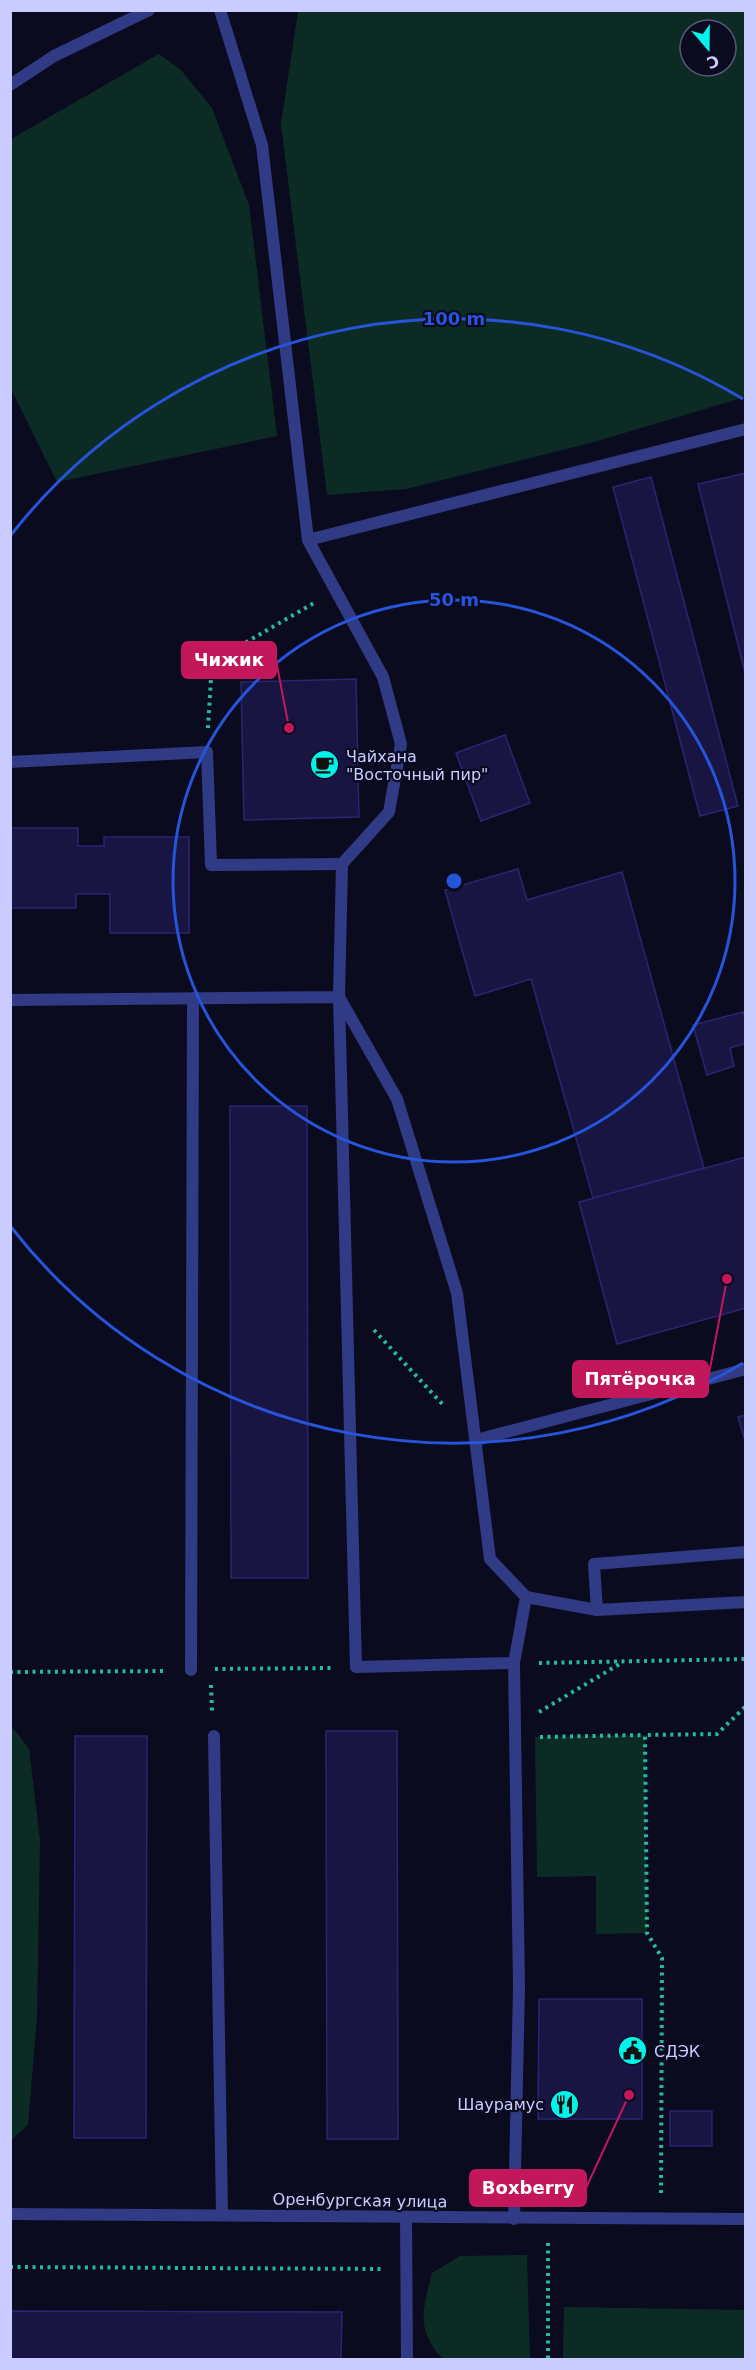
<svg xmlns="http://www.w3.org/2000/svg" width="756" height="2370" font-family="'DejaVu Sans',sans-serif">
  <rect width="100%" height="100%" fill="#0b0b20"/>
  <g fill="#0d2b25" fill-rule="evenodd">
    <path d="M298 11H745V397L594 442 406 489 327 495 281 124ZM690 30H726V66H690Z"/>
    <path d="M159 54 181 70 212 108 249 205 277 436 57 482 11 389V139Z"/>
    <path d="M11 1727 14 1729 29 1749 40 1840 37 2018 28 2125 11 2140Z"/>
    <path d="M645 1735 647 1933 596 1934V1876L537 1877 535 1737Z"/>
    <path d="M527 2255 530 2359H443C415 2330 423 2309 432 2273L460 2256Z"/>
    <path d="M564 2307 745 2310V2359H563Z"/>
  </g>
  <g fill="#181543" stroke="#292571" stroke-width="1.5">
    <path d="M746 473V677L698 484Z"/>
    <path d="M651 477 738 806 700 816 613 487Z"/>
    <path d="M356 679 359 817 244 820 241 682Z"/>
    <path d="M505 735 530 803 481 821 456 753Z"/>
    <path d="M10 828H78V846H104V837H189V933H110V894H76V908H10Z"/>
    <path d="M518 869 527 900 622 872 704 1168 593 1198 531 979 475 996 445 890Z"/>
    <path d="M743 1012 746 1020V1043L730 1048 734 1066 707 1075 693 1025Z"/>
    <path d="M230 1106H307L308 1578H231Z"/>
    <path d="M746 1157V1308L617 1344 579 1202Z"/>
    <path d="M746 1415V1444L738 1417Z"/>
    <path d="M326 1731H397L398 2139H327Z"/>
    <path d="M75 1736H147L146 2138H74Z"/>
    <path d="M539 1999H642V2119H538Z"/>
    <rect x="670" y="2111" width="42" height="35"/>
    <path d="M10 2311 342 2312 341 2360H10Z"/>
  </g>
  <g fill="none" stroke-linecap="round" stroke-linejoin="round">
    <g stroke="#23bb9b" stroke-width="4" stroke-dasharray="3 4.5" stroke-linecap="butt">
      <path d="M208 728 212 662 314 603"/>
      <path d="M374 1330 444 1406"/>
      <path d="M539 1663 746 1659"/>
      <path d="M215 1669 331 1668"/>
      <path d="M10 1672 166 1671"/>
      <path d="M211 1685 212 1711"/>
      <path d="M539 1712 623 1662"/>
      <path d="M540 1737 645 1735"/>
      <path d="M661 2193 662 1958 647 1933 645 1735 717 1734 746 1706"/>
      <path d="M548 2243V2360"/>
      <path d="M10 2267 382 2269"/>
    </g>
    <g stroke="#313a84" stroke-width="12">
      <path d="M308 540 746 429"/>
      <path d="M10 762 207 752 211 865 342 864"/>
      <path d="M10 1000 339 997 356 1667 514 1663 526 1597 490 1559 457 1293 397 1099 339 997 342 864 389 812 401 744 383 677 308 540 262 145 220 10"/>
      <path d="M476 1440 746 1369"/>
      <path d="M597 1610 594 1564 746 1552"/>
      <path d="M191 1670 193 998"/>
      <path d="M214 1736 222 2214"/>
      <path d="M514 2219 519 1987 514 1663"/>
    </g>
    <g stroke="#313a84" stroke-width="12">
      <path d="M10 85 54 56 149 10"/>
      <path d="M526 1597 597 1610 746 1602"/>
      <path d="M10 2214C256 2214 500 2219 746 2219"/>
      <path d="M406 2218 407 2360"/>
    </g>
  </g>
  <g fill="none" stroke="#2654da" stroke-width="3">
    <circle cx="454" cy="881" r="281"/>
    <path d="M743 1363A562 562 0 0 1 11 1227M11 535A562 562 0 0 1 743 399"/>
  </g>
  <defs>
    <symbol id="cafe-disc" viewBox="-11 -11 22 22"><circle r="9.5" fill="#00f5ea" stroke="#0b0b20"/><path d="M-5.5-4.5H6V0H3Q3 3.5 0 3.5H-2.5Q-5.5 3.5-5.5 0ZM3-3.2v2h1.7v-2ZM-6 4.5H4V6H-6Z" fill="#111"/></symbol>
    <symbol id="civic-disc" viewBox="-11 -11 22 22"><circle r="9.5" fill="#00f5ea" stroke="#0b0b20"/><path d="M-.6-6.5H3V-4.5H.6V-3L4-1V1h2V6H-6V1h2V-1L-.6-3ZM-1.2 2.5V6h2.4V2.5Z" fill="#111"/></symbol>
    <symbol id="restaurant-disc" viewBox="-11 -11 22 22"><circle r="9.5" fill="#00f5ea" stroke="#0b0b20"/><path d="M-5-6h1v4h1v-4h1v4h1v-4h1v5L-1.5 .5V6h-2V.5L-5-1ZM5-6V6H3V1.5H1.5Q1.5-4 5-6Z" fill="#111"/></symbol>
  </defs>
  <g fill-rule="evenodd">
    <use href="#cafe-disc" x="308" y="748" width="33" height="33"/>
    <use href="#civic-disc" x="616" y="2034" width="33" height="33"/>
    <use href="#restaurant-disc" x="548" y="2088" width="33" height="33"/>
  </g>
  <g text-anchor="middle" stroke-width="4.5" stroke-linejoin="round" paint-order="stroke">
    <g font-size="16" fill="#caccff" stroke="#0b0b20" text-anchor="start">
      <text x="346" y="762">Чайхана<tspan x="346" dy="18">"Восточный пир"</tspan></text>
      <text x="654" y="2057">СДЭК</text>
      <text x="544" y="2110" text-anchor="end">Шаурамус</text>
    </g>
    <g font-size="16" fill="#caccff" stroke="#0b0b20">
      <text transform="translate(360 2200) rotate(1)" y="6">Оренбургская улица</text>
    </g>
  </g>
  <circle cx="454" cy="881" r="9" fill="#2654da" stroke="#0b0b20" stroke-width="3"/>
  <g font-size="18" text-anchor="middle" font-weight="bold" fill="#2654da" stroke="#0b0b20" stroke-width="4.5" stroke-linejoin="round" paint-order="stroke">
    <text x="454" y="325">100 m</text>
    <text x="454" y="606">50 m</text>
  </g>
  <path fill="none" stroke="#c2185b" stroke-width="2" d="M289 728L276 660M727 1279L708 1379M629 2095L586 2188"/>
  <g fill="#c2185b" stroke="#0b0b20" stroke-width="2">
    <circle cx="289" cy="728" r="6"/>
    <circle cx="727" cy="1279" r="6"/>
    <circle cx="629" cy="2095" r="6"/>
  </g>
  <g fill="#c2185b" stroke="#c2185b" stroke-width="2">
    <rect x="182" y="642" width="94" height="36" rx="6"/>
    <rect x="573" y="1361" width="135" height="36" rx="6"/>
    <rect x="470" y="2170" width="116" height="36" rx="6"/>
  </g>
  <g font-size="18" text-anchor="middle" font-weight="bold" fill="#fff">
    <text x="229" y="666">Чижик</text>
    <text x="640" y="1385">Пятёрочка</text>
    <text x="528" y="2194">Boxberry</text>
  </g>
  <rect width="756" height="2370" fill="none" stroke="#caccff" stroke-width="24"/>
  <g transform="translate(708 48) rotate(160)"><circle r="28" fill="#0b0b20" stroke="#575879" stroke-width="1.5"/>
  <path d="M0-4.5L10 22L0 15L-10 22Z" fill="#00f5ea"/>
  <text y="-9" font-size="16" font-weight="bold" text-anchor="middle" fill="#caccff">С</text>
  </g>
</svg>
